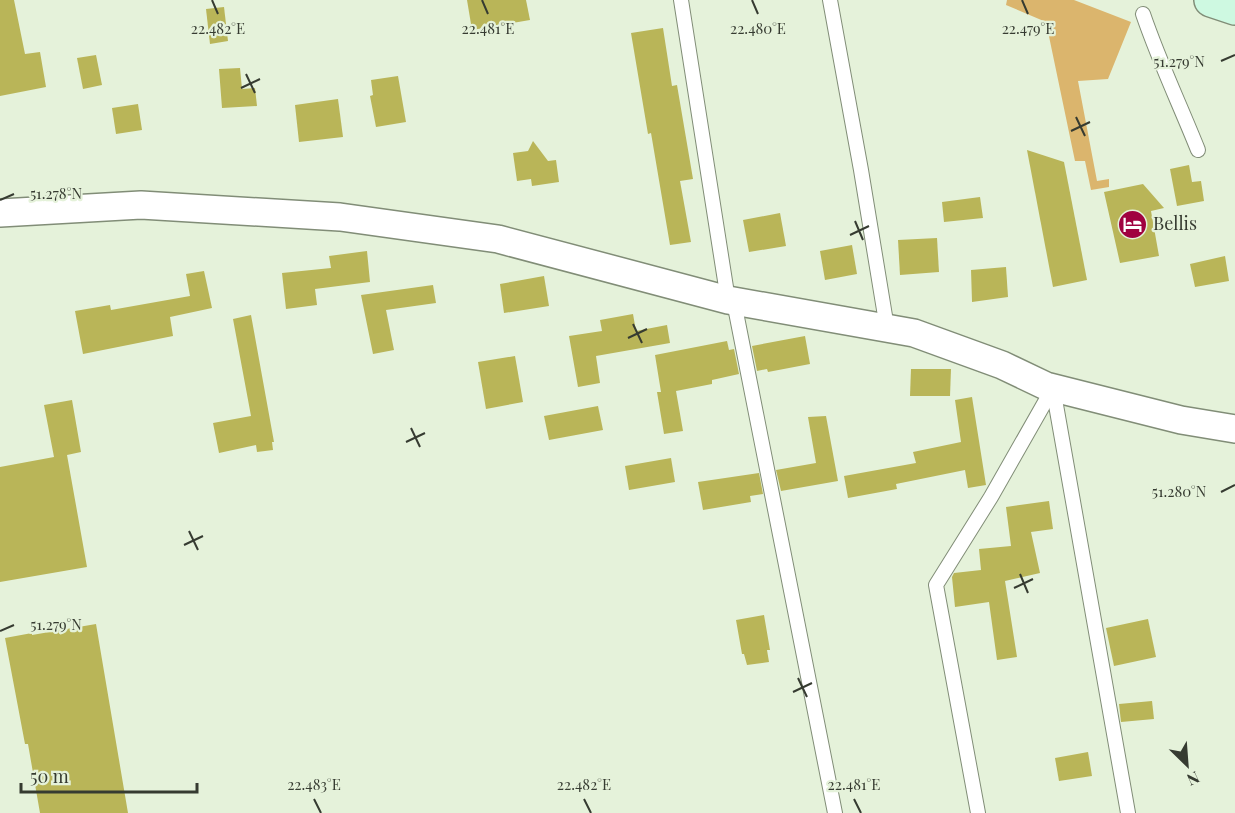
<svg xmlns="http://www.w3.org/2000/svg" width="1235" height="813" font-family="'Playfair Display',serif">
  <rect width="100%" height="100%" fill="#e5f2da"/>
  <path fill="#dbb56d" d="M1007 0H1074L1131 22 1108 79 1078 81 1097 181 1109 179V187L1091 190 1085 161H1075L1046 22 1006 5Z"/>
  <g fill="#b9b558">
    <path d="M0 0H14L25 54 40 52 46 87 0 96Z"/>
    <path d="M467 0H526L530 20 472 30Z"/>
    <path d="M224 7 228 41 210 44 206 9Z"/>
    <path d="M663 28 672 86 677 85 693 179 680 181 691 242 670 245 651 133 648 134 631 33Z"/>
    <path d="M96 55 102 85 83 89 77 58Z"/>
    <path d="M240 68 242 89 255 88 257 106 222 108 219 69Z"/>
    <path d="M398 76 406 122 376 127 370 96 373 95 371 80Z"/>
    <path d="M338 99 343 137 299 142 295 105Z"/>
    <path d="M138 104 142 130 116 134 112 108Z"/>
    <path d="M533 141 548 161 556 160 559 182 532 186 531 179 517 181 513 153 528 151Z"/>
    <path d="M1027 150 1064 162 1087 280 1053 287Z"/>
    <path d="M1189 165 1192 182 1201 181 1204 201 1177 206 1170 169Z"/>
    <path d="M1143 184 1164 208 1151 211 1159 256 1120 263 1104 192Z"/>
    <path d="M980 197 983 218 944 222 942 202Z"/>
    <path d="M780 213 786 246 749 252 743 220Z"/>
    <path d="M937 238 939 272 900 275 898 240Z"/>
    <path d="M852 245 857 274 825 280 820 251Z"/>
    <path d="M367 251 370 282 315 289 317 305 286 309 282 273 331 268 329 256Z"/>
    <path d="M1225 256 1229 281 1195 287 1190 264Z"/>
    <path d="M1006 267 1008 297 972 302 971 270Z"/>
    <path d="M204 271 212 308 170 317 173 336 83 354 75 311 110 305 111 310 190 296 186 274Z"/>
    <path d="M544 276 549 306 504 313 500 284Z"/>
    <path d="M433 285 436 303 386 310 394 350 373 354 361 295Z"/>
    <path d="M633 314 636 331 667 325 670 343 596 356 600 383 578 387 569 336 602 331 600 320Z"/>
    <path d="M251 315 274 442H272L273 450 257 452 256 445 219 453 213 423 251 416 233 319Z"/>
    <path d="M805 336 810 364 768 372 767 369 757 371 752 346Z"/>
    <path d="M727 341 729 350 734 349 739 374 712 380V384L676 391 683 431 664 434 657 392H661L655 355Z"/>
    <path d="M515 356 523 402 486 409 478 362Z"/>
    <path d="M911 369H951L950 396H910Z"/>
    <path d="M972 397 986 485 968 488 965 470 896 484 897 489 848 498 844 476 916 463 913 452 961 442 955 400Z"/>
    <path d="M72 400 81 452 67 455 87 567 0 582V467L54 457 44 405Z"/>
    <path d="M598 406 603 430 549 440 544 416Z"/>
    <path d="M826 416 838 481 781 491 776 470 816 463 808 417Z"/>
    <path d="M671 458 675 482 629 490 625 466Z"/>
    <path d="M759 473 763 494 750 496 751 502 703 510 698 482Z"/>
    <path d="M1049 501 1053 529 1031 532 1040 573 1005 581 1017 657 997 660 989 602 955 607 952 577 954 573 981 570 979 549 1011 546 1006 507Z"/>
    <path d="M764 615 770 650H767L769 662 747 665 744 654H742L736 620Z"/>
    <path d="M1148 619 1156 657 1114 666 1106 628Z"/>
    <path d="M96 624 128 813H40L28 744H25L5 638 32 633V635Z"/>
    <path d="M1152 701 1154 719 1121 722 1119 704Z"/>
    <path d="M1088 752 1092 776 1059 781 1055 758Z"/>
  </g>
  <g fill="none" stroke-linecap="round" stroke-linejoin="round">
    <defs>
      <g id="lane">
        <path d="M681 0 728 300"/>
        <path d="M830 0 861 170 887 328"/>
        <path d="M1143 14C1159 61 1180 105 1198 150"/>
        <path d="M734 302 835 813"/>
        <path d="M1053 388 1128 813"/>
        <path d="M978 813 936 585 991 497 1053 388"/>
      </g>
      <path id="street" d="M0 213 141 205 340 217 498 239 728 300 914 333 1002 365 1046 386 1181 420 1235 429"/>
      <path id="secondary" d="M1211 0 1235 8"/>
    </defs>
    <use href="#lane" stroke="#818d77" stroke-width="16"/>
    <use href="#street" stroke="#818d77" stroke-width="30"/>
    <use href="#secondary" stroke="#818d77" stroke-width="36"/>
    <use href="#lane" stroke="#fff" stroke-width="14"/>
    <use href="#street" stroke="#fff" stroke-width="27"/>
    <use href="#secondary" stroke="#cef9e1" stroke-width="33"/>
  </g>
  <path fill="none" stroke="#363b31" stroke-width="2" d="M212 0 218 14M482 0 488 14M752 0 758 14M1022 0 1028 14M1221 61 1235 55M246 74 255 93M241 88 260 79M1076 117 1085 136M1071 131 1090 122M0 200 14 194M855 221 863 240M850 235 869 226M633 324 642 343M628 338 647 329M411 428 420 447M406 442 425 433M1221 492 1235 485M189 531 198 550M184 545 203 536M1020 574 1028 593M1014 588 1033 579M0 631 14 625M798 678 807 697M793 692 812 683M314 799 321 813M584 799 591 813M854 799 861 813"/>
  <defs>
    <symbol id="hotel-disc" viewBox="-11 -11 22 22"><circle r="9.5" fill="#a00240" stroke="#e5f2da"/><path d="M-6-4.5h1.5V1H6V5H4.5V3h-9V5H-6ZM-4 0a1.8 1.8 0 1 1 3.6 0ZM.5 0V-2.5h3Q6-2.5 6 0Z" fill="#fff"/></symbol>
  </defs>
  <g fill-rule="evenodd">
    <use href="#hotel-disc" x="1116" y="208" width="33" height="33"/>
  </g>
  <g text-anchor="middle" stroke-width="4.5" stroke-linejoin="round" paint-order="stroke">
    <g font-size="18" fill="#363b31" stroke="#e5f2da" text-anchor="start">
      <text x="1153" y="230">Bellis</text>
    </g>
  </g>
  <g font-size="15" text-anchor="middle" fill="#363b31" stroke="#e5f2da" stroke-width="4.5" stroke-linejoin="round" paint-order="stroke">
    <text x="218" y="34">22.482°E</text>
    <text x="488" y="34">22.481°E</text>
    <text x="758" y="34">22.480°E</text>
    <text x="1028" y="34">22.479°E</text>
    <text x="1179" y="67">51.279°N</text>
    <text x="56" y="199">51.278°N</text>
    <text x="1179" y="497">51.280°N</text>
    <text x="56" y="630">51.279°N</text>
    <text x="314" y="790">22.483°E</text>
    <text x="584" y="790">22.482°E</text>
    <text x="854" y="790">22.481°E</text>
  </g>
  <g transform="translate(1187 765) rotate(155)" stroke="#e5f2da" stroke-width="4.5" paint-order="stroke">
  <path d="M0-4.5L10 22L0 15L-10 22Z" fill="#363b31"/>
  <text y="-9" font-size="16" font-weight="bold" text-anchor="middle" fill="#363b31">N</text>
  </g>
  <path d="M21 783v9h176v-9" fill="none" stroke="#363b31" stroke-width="3"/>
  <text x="30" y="783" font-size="18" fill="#363b31" stroke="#e5f2da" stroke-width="4.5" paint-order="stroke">50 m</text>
</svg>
